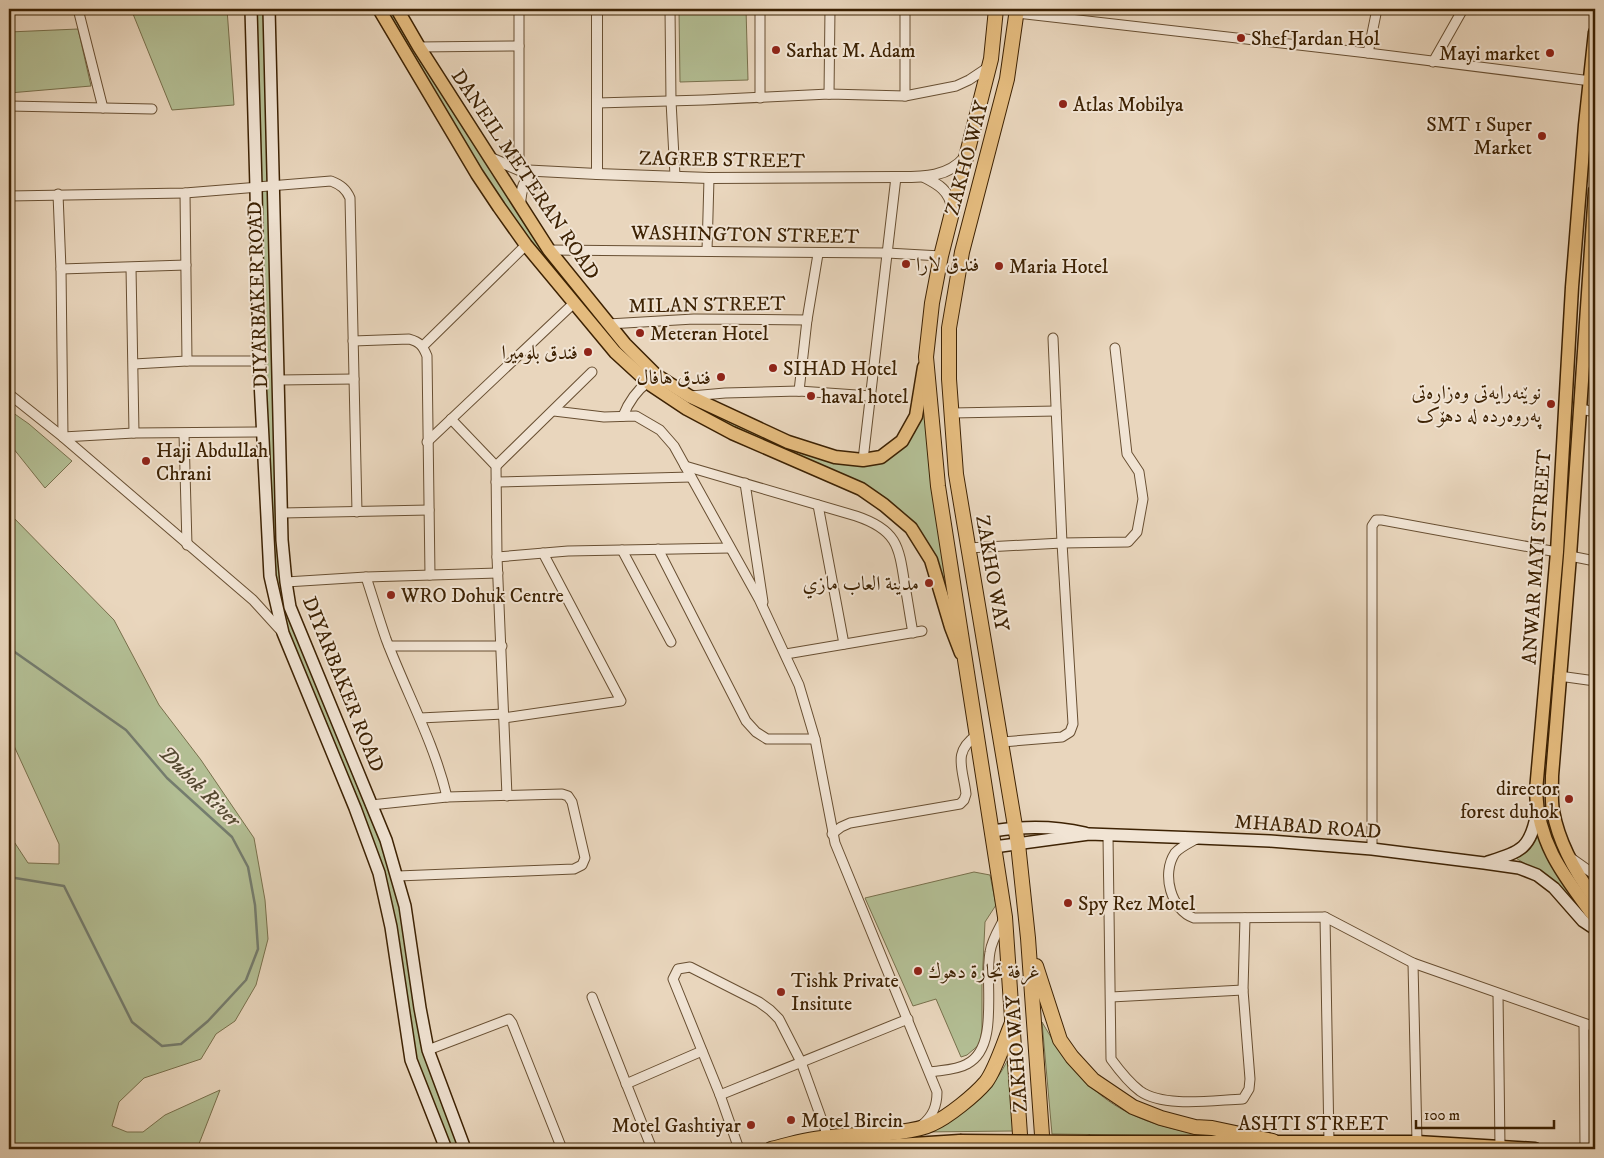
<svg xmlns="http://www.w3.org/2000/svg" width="1604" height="1158" font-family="'IM FELL DW Pica',Amiri,serif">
  <rect width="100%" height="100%" fill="#e9d6bd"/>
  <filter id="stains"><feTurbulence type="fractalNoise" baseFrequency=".004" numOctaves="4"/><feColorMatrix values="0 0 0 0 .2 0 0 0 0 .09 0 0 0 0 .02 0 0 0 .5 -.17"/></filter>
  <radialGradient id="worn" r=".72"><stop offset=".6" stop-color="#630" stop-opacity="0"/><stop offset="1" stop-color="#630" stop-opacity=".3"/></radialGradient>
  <g fill="#b3be94" stroke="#78704c">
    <path d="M131 9H227L234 105 172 110Z"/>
    <path d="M251 9H269L286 582 386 840 420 1008 465 1149H446L411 1060 379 873 283 633 270 576Z"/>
    <path d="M380 9H396L465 122 646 379 511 222Z"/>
    <path d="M746 9 748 80 680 82 679 10Z"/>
    <path d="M78 29 91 86 9 93V32Z"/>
    <path d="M923 401 950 603 919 532 904 513 883 496 849 477 714 418 713 415 720 416 836 463 903 446 915 432Z"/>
    <path d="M9 410 29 424 72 461 45 488 9 443Z"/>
    <path d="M9 513 114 620 159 705 201 760 254 838 265 900 268 939 256 985 235 1021 216 1034 201 1059 144 1078 119 1102 112 1126 127 1132H143L165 1115 220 1090 197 1149H9V834L28 863 59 864V844L9 735Z"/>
    <path d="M1537 830C1547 863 1568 891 1587 919L1554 881 1514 857Z"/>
    <path d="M974 872 990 875 996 905 985 922 982 985V1028L980 1044 967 1055 961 1057 936 999 913 1006 865 898Z"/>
    <path d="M1042 1022C1063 1059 1090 1094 1129 1113 1152 1125 1179 1130 1204 1136L1052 1134Z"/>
    <path d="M1010 1055 1013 1131 922 1132C961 1112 991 1098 1010 1055Z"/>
  </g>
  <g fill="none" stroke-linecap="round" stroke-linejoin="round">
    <path stroke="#747c6e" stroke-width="2.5" d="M9 648 126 730 167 778 232 837 248 867 255 905 258 949 246 980 208 1021 181 1044 162 1046 132 1022 64 886 9 877"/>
    <defs>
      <g id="minor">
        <path d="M78 9 103 108"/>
        <path d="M519 9V170"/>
        <path d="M670 9 671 101 675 176"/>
        <path d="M1017 13 1368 53 1591 81"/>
        <path d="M419 47 519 46"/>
        <path d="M1368 53 1377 9"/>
        <path d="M1433 62 1463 9"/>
        <path d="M829 94 830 9"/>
        <path d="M905 96V9"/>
        <path d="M760 98V9"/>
        <path d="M597 103 704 100 829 94 905 96 956 86 969 80 990 66"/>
        <path d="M9 106 152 109"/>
        <path d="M185 193 187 361"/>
        <path d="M58 194 61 269 63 437 134 433 263 432"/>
        <path d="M9 196 185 193 331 181C341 185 346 189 350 198L357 512"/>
        <path d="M549 250 887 253 941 256"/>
        <path d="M707 251 709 178"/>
        <path d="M131 268 134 433"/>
        <path d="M61 269 186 265"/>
        <path d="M608 324 694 319 807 320"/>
        <path d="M353 341 409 339C420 342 423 346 427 356L430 575"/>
        <path d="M423 346 526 245"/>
        <path d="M134 364 187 361H259"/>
        <path d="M279 380 354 379"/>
        <path d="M799 391 807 320 818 254"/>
        <path d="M9 394 63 437 253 600 283 633"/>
        <path d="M691 396 725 393 799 391 871 396"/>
        <path d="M1581 409 1595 412"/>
        <path d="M554 411 604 417 636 416 660 430 674 446 759 599 799 685 815 739 835 843 937 1092C937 1106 933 1116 922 1125"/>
        <path d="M952 413 1056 411"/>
        <path d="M623 416C629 401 636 391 648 382"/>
        <path d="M451 419 496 466 497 557 507 796"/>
        <path d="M184 434 187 545"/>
        <path d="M427 442 574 303"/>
        <path d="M863 460 896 177"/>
        <path d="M496 466 592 372"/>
        <path d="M685 466 856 516C898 530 899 547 905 586 908 602 910 617 913 633"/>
        <path d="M496 482 691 477"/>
        <path d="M745 483 763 602"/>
        <path d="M818 505 844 644"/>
        <path d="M282 513 429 510"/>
        <path d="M968 548 1062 543 1128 542 1137 532 1143 499 1139 472 1127 454 1115 348"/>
        <path d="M658 549 746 721 756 732 767 739H815"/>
        <path d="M622 550 671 642"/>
        <path d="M1570 556 1595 561"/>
        <path d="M497 557 568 551 730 548"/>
        <path d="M366 577C373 598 379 619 386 639 406 692 434 742 447 797"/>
        <path d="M286 582 366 577 498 573"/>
        <path d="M389 646H502"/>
        <path d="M786 654 922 631"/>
        <path d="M1559 676 1595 681"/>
        <path d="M420 718 504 714"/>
        <path d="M504 718 621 701 543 553"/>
        <path d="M1002 742 1062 737 1070 732 1073 724 1062 543 1053 338"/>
        <path d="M371 805 447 797 562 794 568 796 572 802 585 858 582 865 574 869 398 876"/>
        <path d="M832 834 841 827 850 823 960 804 964 800 966 794C963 768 952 752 977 735"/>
        <path d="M1108 836 1111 1059C1119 1070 1128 1082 1140 1091 1164 1108 1214 1100 1243 1099L1249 1089 1250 1079 1243 990 1245 918"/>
        <path d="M1198 838C1191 842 1180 847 1175 853 1161 874 1171 910 1194 918L1325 917 1413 963 1595 1027"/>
        <path d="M1372 849V526L1376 520H1382L1557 552"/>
        <path d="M1571 858 1595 875"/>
        <path d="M1325 917 1329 1142"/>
        <path d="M1413 963 1417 1142"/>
        <path d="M1498 994 1500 1146"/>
        <path d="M592 997 652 1149"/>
        <path d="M1111 997 1243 990"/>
        <path d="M1584 1024 1585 1149"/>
        <path d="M428 1050 509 1019 512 1023 562 1149"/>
        <path d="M930 1072C942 1070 957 1070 967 1064 1000 1047 984 984 990 952 992 939 999 929 1005 917"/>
        <path d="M626 1084 702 1051"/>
        <path d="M720 1095 908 1019"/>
        <path d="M739 1149 720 1095 673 979 678 969 690 967 759 1002 770 1010 779 1019 801 1062 828 1137"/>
      </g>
      <g id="tertiary">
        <path d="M597 9V174"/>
        <path d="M491 158 519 170 597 174 709 178 896 177C921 177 948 178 965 157"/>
        <path d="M924 177C938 184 950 191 952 208"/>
        <path d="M520 205C521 190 523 178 537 171"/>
      </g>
      <g id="secondary">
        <path d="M251 9 256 188 259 361 270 576 283 633 355 808 379 873 391 927 411 1060 446 1149"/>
        <path d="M269 9 282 540 286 582 290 607 386 840 405 906 420 1008 428 1050 465 1149"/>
        <path d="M992 831C1023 826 1055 826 1085 833"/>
        <path d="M994 847 1089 834 1198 838 1270 841 1372 849 1484 863 1519 868 1537 875 1554 888 1583 921 1595 929"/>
        <path d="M1488 862C1522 851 1530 849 1537 813"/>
      </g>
      <g id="primary">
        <path d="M379 9 477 174 499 207 526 245 615 352 651 385 687 409 732 433 861 489 884 505 911 528 931 560 951 627 961 653"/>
        <path d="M397 9 419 47 549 250 625 344 656 375 689 396 788 442 835 457 863 460 881 457 902 441 916 416 924 367"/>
        <path d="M1595 32 1585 125 1572 287 1557 552 1536 791C1538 845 1565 877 1595 918"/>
        <path d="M1595 191 1570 556 1552 776C1552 787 1551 800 1553 811 1559 844 1575 872 1595 899"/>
        <path d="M1090 1142H1417L1535 1149"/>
        <path d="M835 1149 960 1141"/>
      </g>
      <g id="trunk">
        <path d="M996 9 991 59 941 256 932 303 926 357 938 486 1005 917 1021 1149"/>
        <path d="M1017 9 1007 79 962 252 949 328V379L956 474 1018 844 1028 938 1043 1149"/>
        <path d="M1036 966 1060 1040 1072 1057 1093 1080 1133 1107 1161 1118 1195 1127 1212 1128 1273 1141"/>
        <path d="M771 1149C791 1144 810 1138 831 1137 858 1134 910 1135 932 1124 948 1117 975 1095 986 1082 996 1069 1005 1039 1012 1023"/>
      </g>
    </defs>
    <use href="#minor" stroke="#684f32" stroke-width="11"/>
    <use href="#tertiary" stroke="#684f32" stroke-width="12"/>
    <use href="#secondary" stroke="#3d2203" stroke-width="14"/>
    <use href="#primary" stroke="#3d2203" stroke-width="15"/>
    <use href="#trunk" stroke="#3d2203" stroke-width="16"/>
    <use href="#minor" stroke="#f1e4d4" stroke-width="9"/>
    <use href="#tertiary" stroke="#f1e4d4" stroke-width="10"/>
    <use href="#secondary" stroke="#f1e4d4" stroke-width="11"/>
    <use href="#primary" stroke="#e4bb7e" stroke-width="12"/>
    <use href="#trunk" stroke="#e4bb7e" stroke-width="14"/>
    <defs>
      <path id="primary-bridge" d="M960 1141 1090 1142"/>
    </defs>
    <use href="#primary-bridge" stroke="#3d2203" stroke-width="15" stroke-linecap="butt"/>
    <use href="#primary-bridge" stroke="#e4bb7e" stroke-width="12"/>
  </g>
  <g fill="#8f2418" stroke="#f1e4d4" stroke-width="2">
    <circle cx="1241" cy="38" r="5"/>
    <circle cx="776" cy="50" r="5"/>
    <circle cx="1550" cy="53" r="5"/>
    <circle cx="1063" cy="104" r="5"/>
    <circle cx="1542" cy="136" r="5"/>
    <circle cx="906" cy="264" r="5"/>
    <circle cx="999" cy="266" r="5"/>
    <circle cx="640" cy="333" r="5"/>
    <circle cx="588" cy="352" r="5"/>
    <circle cx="773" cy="368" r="5"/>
    <circle cx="721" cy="377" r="5"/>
    <circle cx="811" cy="396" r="5"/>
    <circle cx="1551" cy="404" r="5"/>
    <circle cx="146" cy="461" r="5"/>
    <circle cx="929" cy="583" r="5"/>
    <circle cx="391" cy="595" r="5"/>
    <circle cx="1569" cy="799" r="5"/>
    <circle cx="1068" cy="903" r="5"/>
    <circle cx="918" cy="971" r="5"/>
    <circle cx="781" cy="992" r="5"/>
    <circle cx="791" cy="1120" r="5"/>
    <circle cx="751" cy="1125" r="5"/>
  </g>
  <g text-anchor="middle" stroke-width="4" stroke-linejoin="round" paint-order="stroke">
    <g font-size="20" fill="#3d2203" stroke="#f1e4d4" text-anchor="start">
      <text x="1251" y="45">Shef Jardan Hol</text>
      <text x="786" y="57">Sarhat M. Adam</text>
      <text x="1540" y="60" text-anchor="end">Mayi market</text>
      <text x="1073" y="111">Atlas Mobilya</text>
      <text x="1532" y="131" text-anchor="end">SMT 1 Super<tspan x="1532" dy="23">Market</tspan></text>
      <text x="916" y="271">فندق لارا</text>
      <text x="1009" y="273">Maria Hotel</text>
      <text x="650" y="340">Meteran Hotel</text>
      <text x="578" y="359" text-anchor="end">فندق بلوميرا</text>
      <text x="783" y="375">SIHAD Hotel</text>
      <text x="711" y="384" text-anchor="end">فندق هافال</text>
      <text x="1541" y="399" text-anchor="end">نوێنەرایەتی وەزارەتی<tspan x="1541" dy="23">پەروەردە لە دهۆک</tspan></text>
      <text x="821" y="403">haval hotel</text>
      <text x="156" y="457">Haji Abdullah<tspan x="156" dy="23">Chrani</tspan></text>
      <text x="919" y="590" text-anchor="end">مدينة العاب مازي</text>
      <text x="401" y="602">WRO Dohuk Centre</text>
      <text x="1559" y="795" text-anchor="end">director<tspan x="1559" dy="23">forest duhok</tspan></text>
      <text x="1078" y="910">Spy Rez Motel</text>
      <text x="928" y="978">غرفة تجارة دهوك</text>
      <text x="791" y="987">Tishk Private<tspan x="791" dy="23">Insitute</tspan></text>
      <text x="801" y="1127">Motel Bircin</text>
      <text x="741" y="1132" text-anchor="end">Motel Gashtiyar</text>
    </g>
    <g font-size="20" fill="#3d2203" stroke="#f1e4d4">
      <text transform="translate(966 158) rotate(-75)" y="7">ZAKHO WAY</text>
      <text transform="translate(722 159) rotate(1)" y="7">ZAGREB STREET</text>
      <text transform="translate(526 174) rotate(56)" y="7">DANEIL METERAN ROAD</text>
      <text transform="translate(745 234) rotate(1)" y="7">WASHINGTON STREET</text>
      <text transform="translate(257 295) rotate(-92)" y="7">DIYARBAKER ROAD</text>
      <text transform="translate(707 304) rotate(-1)" y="7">MILAN STREET</text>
      <text transform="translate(1536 557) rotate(-86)" y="7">ANWAR MAYI STREET</text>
      <text transform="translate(993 573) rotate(80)" y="7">ZAKHO WAY</text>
      <text transform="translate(344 684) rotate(68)" y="7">DIYARBAKER ROAD</text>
      <text transform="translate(1308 826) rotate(4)" y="7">MHABAD ROAD</text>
      <text transform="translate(1016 1054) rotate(-94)" y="7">ZAKHO WAY</text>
      <text x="1313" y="1130">ASHTI STREET</text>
    </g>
    <g font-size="21" font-style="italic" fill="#544830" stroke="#f1e4d4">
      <text transform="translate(200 786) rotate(45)" y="7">Duhok River</text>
    </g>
  </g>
  <rect width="1604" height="1158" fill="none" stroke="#e9d6bd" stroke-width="30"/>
  <rect x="10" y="10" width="1584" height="1138" fill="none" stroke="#3d2203" stroke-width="2.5"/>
  <rect x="15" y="15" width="1574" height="1128" fill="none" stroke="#3d2203"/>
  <path d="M1416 1120v8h138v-8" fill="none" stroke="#3d2203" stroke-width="2.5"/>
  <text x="1424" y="1120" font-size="15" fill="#3d2203" stroke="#f1e4d4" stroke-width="4" paint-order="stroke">100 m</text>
  <rect width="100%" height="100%" filter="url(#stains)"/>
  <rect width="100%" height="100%" fill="url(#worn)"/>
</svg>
